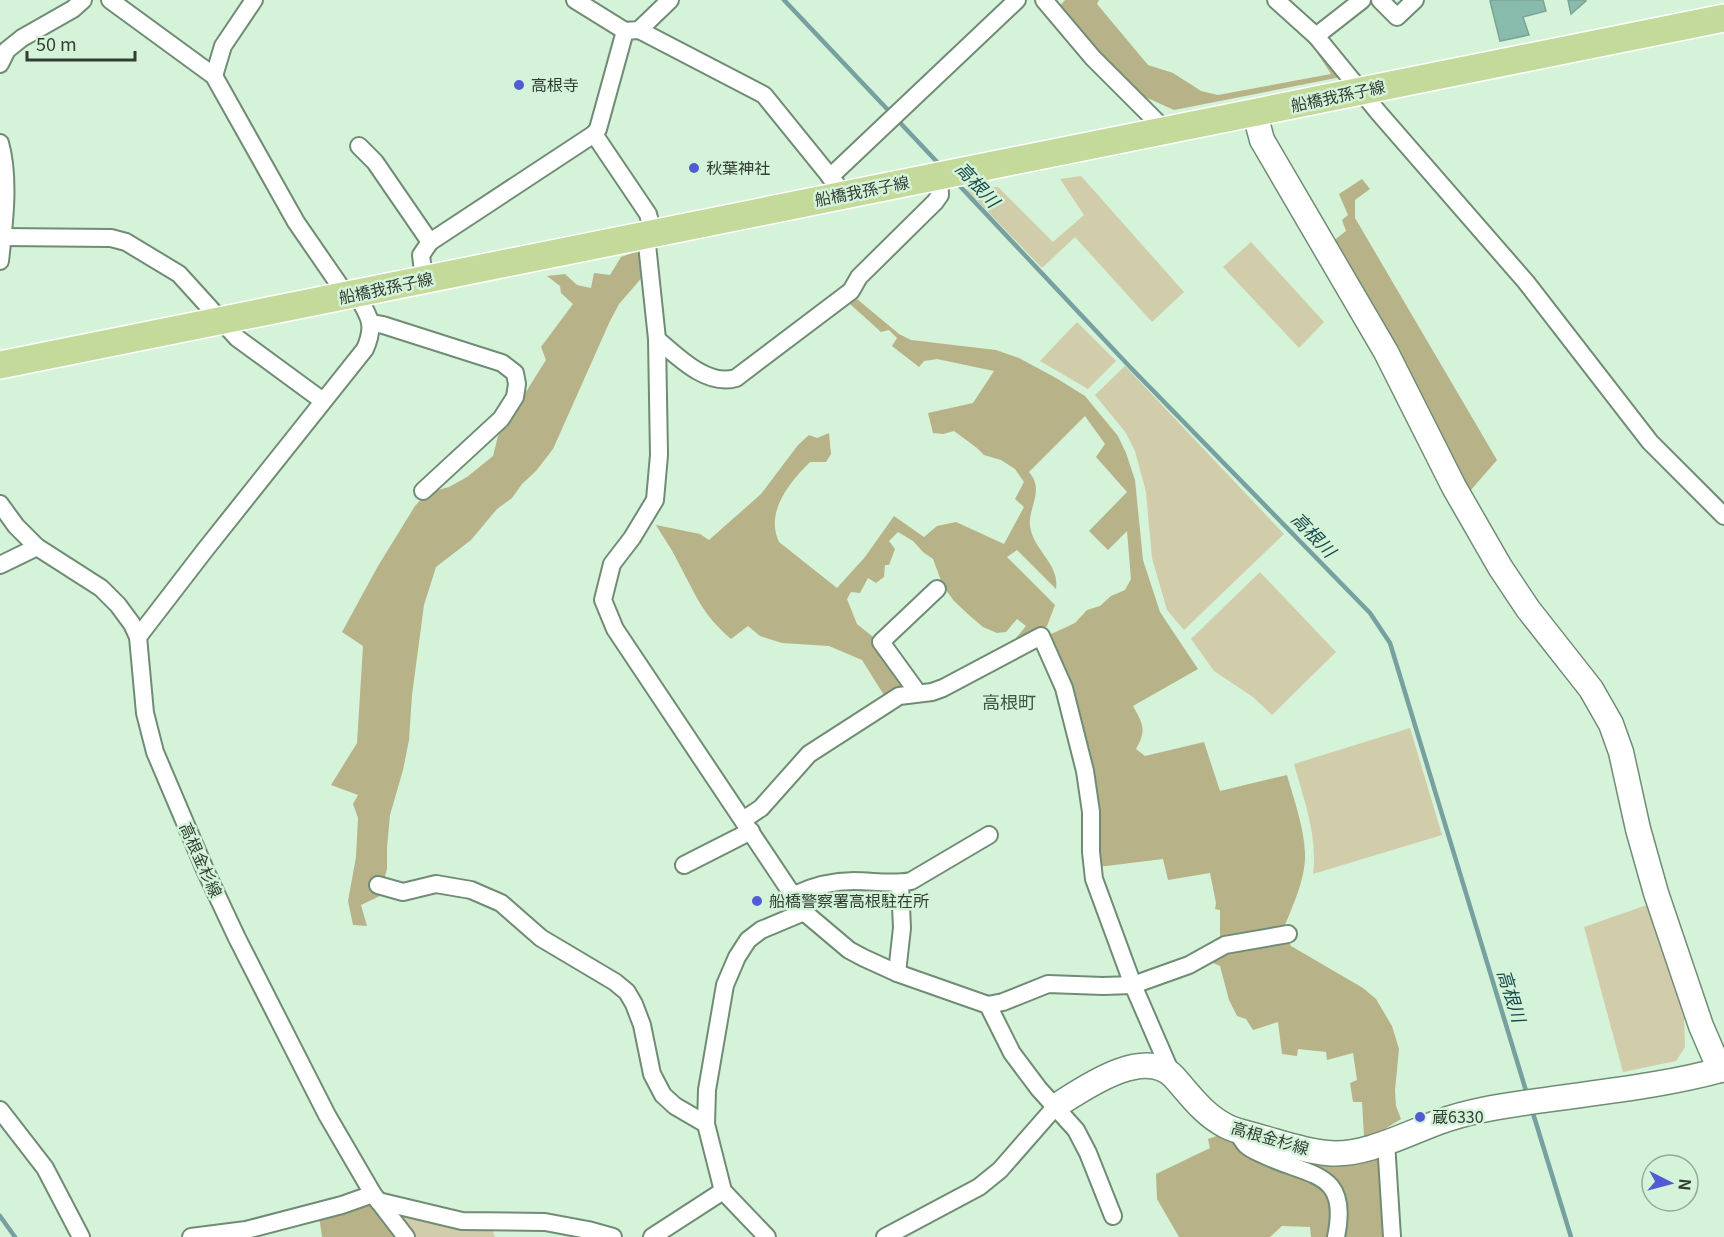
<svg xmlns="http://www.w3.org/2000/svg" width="1724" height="1237" font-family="Georgia,'Noto Sans JP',serif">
  <rect width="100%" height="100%" fill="#d4f3d9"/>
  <g fill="#d1cca9">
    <path d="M1081 176 1184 292 1152 322 1075 237 1042 268 966 189 998 187 1053 242 1084 215 1060 179Z"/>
    <path d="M1251 242 1324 322 1299 348 1223 267Z"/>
    <path d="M1077 322 1116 361 1088 389 1040 361Z"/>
    <path d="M1125 366 1284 534 1184 630 1167 610 1152 558 1146 492 1135 451 1126 433 1095 395Z"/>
    <path d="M1260 572 1336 652 1272 715 1253 697 1214 671 1191 639Z"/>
    <path d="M1410 728 1442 835 1313 874C1318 837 1304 800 1294 764Z"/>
    <path d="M1647 905 1684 1018 1685 1047 1676 1061 1623 1072 1584 927Z"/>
    <path d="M389 1208 491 1227 495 1237H413Z"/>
  </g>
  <g fill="#b8b288">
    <path d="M1065 0H1099L1097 4 1148 65 1173 73 1201 91 1218 95 1331 74 1304 33 1341 77 1174 110 1134 92 1059 7Z"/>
    <path d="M1362 179 1370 189 1355 200V218L1497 460 1470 491 1332 242 1346 231 1342 220 1348 215 1339 194Z"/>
    <path d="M635 252 639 253 645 274 619 304 610 321 553 449 536 471 522 484 512 498 497 509 471 540 436 567 424 605 412 695 409 740 403 770 390 815 387 848V869L380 896 361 905 367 926 353 925 348 901 356 857 358 818 353 804 358 795 331 785 357 743 363 646 342 632 378 566 415 506 427 493 449 487 467 477 493 456 498 436 546 360 541 347 573 304 561 293 560 286 547 276 565 274 577 285 591 288 594 273 610 275 621 257Z"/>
    <path d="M857 299 899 334 911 340 996 350 1019 358 1056 378 1085 396 1118 436 1126 453 1135 480 1143 560 1160 612 1198 669 1133 706C1143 724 1147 730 1136 749L1145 756 1204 742 1220 791 1287 775C1294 800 1304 827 1305 853 1306 879 1292 907 1283 930L1291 946 1363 988 1376 999 1392 1026 1399 1049 1395 1090 1396 1106 1401 1119 1360 1144 1364 1136 1362 1102H1353L1350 1083 1357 1080 1353 1053 1327 1060 1326 1052 1298 1049 1297 1056 1282 1054 1278 1022 1253 1030 1246 1019 1237 1016 1229 1000 1220 966 1213 963 1212 958 1221 951 1215 939 1220 937V910L1215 909 1216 903 1210 873 1168 880 1163 859 1098 867 1047 636 1075 623 1087 610 1100 606 1111 596 1125 590 1131 579 1127 531 1108 550 1089 531 1127 492 1096 457 1105 444 1085 416 1029 472C1045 490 1028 507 1030 526 1033 550 1060 564 1056 589L1017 550 1007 557 1055 605 1047 626 1025 642 1016 638 1026 626 1017 619 1006 632 997 633 983 627 970 616 954 601 943 586 933 559 923 552 913 541 898 532 889 541 895 549 889 565H885L884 577 876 583 868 578 860 593 851 592 847 599 857 624 878 641 911 689 887 700 862 660 829 646 782 643 760 636 748 626 731 639C701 613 696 595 678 562 672 549 663 537 656 525L700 534 709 540 761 494 798 445 809 435 817 438 829 433 831 454 826 462H810C789 483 765 512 779 542L837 588 865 557 894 516 924 537 937 526 956 522 1004 544 1024 507 1015 499 1024 482 1015 469 1001 460 984 455 977 448 954 431 943 434 933 433 928 413 973 403 994 371 937 359 924 361 919 367 892 346 897 338 889 330 881 332 850 304Z"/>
    <path d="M1225 1133 1383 1152 1388 1237H1311L1310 1227 1282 1226 1270 1237H1179L1157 1199 1156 1174 1210 1148 1208 1139Z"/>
    <path d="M366 1203 375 1206 399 1237H322L319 1216Z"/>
  </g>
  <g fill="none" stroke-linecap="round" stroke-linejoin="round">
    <g stroke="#77a1a0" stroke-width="4.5">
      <path d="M784 0 940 165"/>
      <path d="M956 182 1131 368 1370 613 1390 643 1527 1094"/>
      <path d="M1532 1110 1571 1237"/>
      <path d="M0 1216 15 1237"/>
    </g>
  </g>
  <g fill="#89bbad" stroke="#7ba398" stroke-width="1.5">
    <path d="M1493 0H1543L1546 11 1523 17 1529 35 1500 41 1490 1Z"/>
    <path d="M1568 0H1585L1586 1 1571 14Z"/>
  </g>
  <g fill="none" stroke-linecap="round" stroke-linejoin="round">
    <defs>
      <g id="street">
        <path d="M110 0 214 76 296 222 347 296"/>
        <path d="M575 0 625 31"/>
        <path d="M1044 0 1093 58 1166 131"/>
        <path d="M1276 0 1316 36 1378 112 1526 282 1650 442 1724 516"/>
        <path d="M1380 0 1397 17 1415 0"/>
        <path d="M639 30 764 95 845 195"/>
        <path d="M1316 36 1362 0"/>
        <path d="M0 64 7 50 22 38 73 9 83 0"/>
        <path d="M214 76 223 46 254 0"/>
        <path d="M0 143C10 178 4 225 0 261"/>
        <path d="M359 146 375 162 430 242"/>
        <path d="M830 177 1017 0"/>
        <path d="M653 233 648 214 594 134 598 129 625 31 639 30 670 0"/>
        <path d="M646 235 657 339 659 455 655 500 632 538 612 564 603 600 615 629 804 912 849 950 864 958 897 973 988 1005 1012 1053 1039 1089 1076 1130 1088 1153 1113 1216"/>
        <path d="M3 237 111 238 126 242 179 274 237 338 323 401"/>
        <path d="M424 280 421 255 430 242 594 134"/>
        <path d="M372 323 383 325 502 363 515 373 517 384 515 397 501 419 423 491"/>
        <path d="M657 339C677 356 707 387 736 378L851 291 859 277 935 202 940 195 939 175"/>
        <path d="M0 504 16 526 37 547 101 588 118 605 132 624 138 637 145 713 155 752 206 872 237 938 327 1115 373 1194 406 1237"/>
        <path d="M0 565 37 547"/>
        <path d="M138 637 205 550 365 349C376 324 369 316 356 294"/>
        <path d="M918 693 881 642 937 589"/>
        <path d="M743 820 761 808 809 754 899 696 932 692 943 688 1041 636 1064 688 1085 771 1091 812V852L1094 879 1133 985 1172 1075"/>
        <path d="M684 865 751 831"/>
        <path d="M378 885 403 892 436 884 471 890 501 903 541 938 615 982 627 992 634 1004 642 1025 652 1074 663 1095 675 1106 706 1124"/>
        <path d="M794 895C813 886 832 881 854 881 873 881 892 885 911 881L989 835"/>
        <path d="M897 973 902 928 900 884"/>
        <path d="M988 1005 1003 1002 1048 984 1103 986 1133 985 1189 965 1225 945 1288 934"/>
        <path d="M0 1110 45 1168 81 1237"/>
        <path d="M1236 1130C1239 1134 1242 1141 1246 1145 1251 1150 1260 1153 1266 1156 1311 1177 1350 1171 1336 1237"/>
        <path d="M1386 1142 1392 1237"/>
        <path d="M378 1201 462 1221 545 1222 588 1230 613 1237"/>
        <path d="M191 1237 246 1230 342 1205 373 1194"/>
        <path d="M652 1237 723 1191"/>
        <path d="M767 1237 723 1191 706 1124 707 1090 725 985 737 957 748 940 761 930 804 912"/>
        <path d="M885 1237 979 1187 1000 1170 1056 1106"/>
      </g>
      <g id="secondary">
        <path d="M1255 114 1262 140 1386 352 1454 487 1500 567 1528 609 1591 689 1611 724 1621 752 1638 829 1656 893 1701 1026 1720 1070"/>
        <path d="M1056 1106C1083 1089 1144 1045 1174 1077 1190 1095 1204 1115 1226 1126 1235 1131 1247 1133 1257 1136 1279 1142 1303 1151 1327 1153 1363 1157 1406 1134 1439 1122 1471 1110 1504 1106 1537 1101 1599 1092 1663 1086 1724 1069"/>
      </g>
      <path id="primary" d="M0 365 1724 18"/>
    </defs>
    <use href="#street" stroke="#708c75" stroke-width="20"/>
    <use href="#secondary" stroke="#708c75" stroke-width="27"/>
    <use href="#primary" stroke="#fff" stroke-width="30"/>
    <use href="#street" stroke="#fff" stroke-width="16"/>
    <use href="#secondary" stroke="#fff" stroke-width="24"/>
    <use href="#primary" stroke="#c4da9a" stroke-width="27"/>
  </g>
  <g fill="#525cd2" stroke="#d4f3d9" stroke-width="2">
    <circle cx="519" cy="85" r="6"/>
    <circle cx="694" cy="168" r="6"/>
    <circle cx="757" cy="901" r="6"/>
    <circle cx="1420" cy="1117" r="6"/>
  </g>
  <g text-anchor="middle" stroke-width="5" stroke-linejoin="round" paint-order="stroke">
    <g font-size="16" fill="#323e34" stroke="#d4f3d9" text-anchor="start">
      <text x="531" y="91">高根寺</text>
      <text x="706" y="174">秋葉神社</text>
      <text x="769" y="907">船橋警察署高根駐在所</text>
      <text x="1432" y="1123">蔵6330</text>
    </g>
    <g font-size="16" fill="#323e34" stroke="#d4f3d9">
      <text transform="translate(1338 96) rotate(-12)" y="6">船橋我孫子線</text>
      <text transform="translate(862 191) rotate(-11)" y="6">船橋我孫子線</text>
      <text transform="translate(386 288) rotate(-12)" y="6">船橋我孫子線</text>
      <text transform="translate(201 860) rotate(66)" y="6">高根金杉線</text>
      <text transform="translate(1270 1138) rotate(16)" y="6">高根金杉線</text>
    </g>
    <g font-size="18" font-style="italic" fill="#184a4c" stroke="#d4f3d9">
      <text transform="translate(977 185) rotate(47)" y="6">高根川</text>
      <text transform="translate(1313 535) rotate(46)" y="6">高根川</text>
      <text transform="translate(1511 996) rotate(73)" y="6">高根川</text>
    </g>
    <g font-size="18" fill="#3d5742" stroke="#d4f3d9">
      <text x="1009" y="709">高根町</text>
    </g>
  </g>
  <g transform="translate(1670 1183) rotate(96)"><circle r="28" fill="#d4f3d9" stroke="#93ab97" stroke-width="1.5"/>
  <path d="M0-4.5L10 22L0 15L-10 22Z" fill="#525cd2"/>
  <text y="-9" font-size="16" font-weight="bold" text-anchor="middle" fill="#323e34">N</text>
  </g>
  <path d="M27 51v9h108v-9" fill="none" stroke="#323e34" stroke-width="3"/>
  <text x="36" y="51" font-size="18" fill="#323e34" stroke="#d4f3d9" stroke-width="4.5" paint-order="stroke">50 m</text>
</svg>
